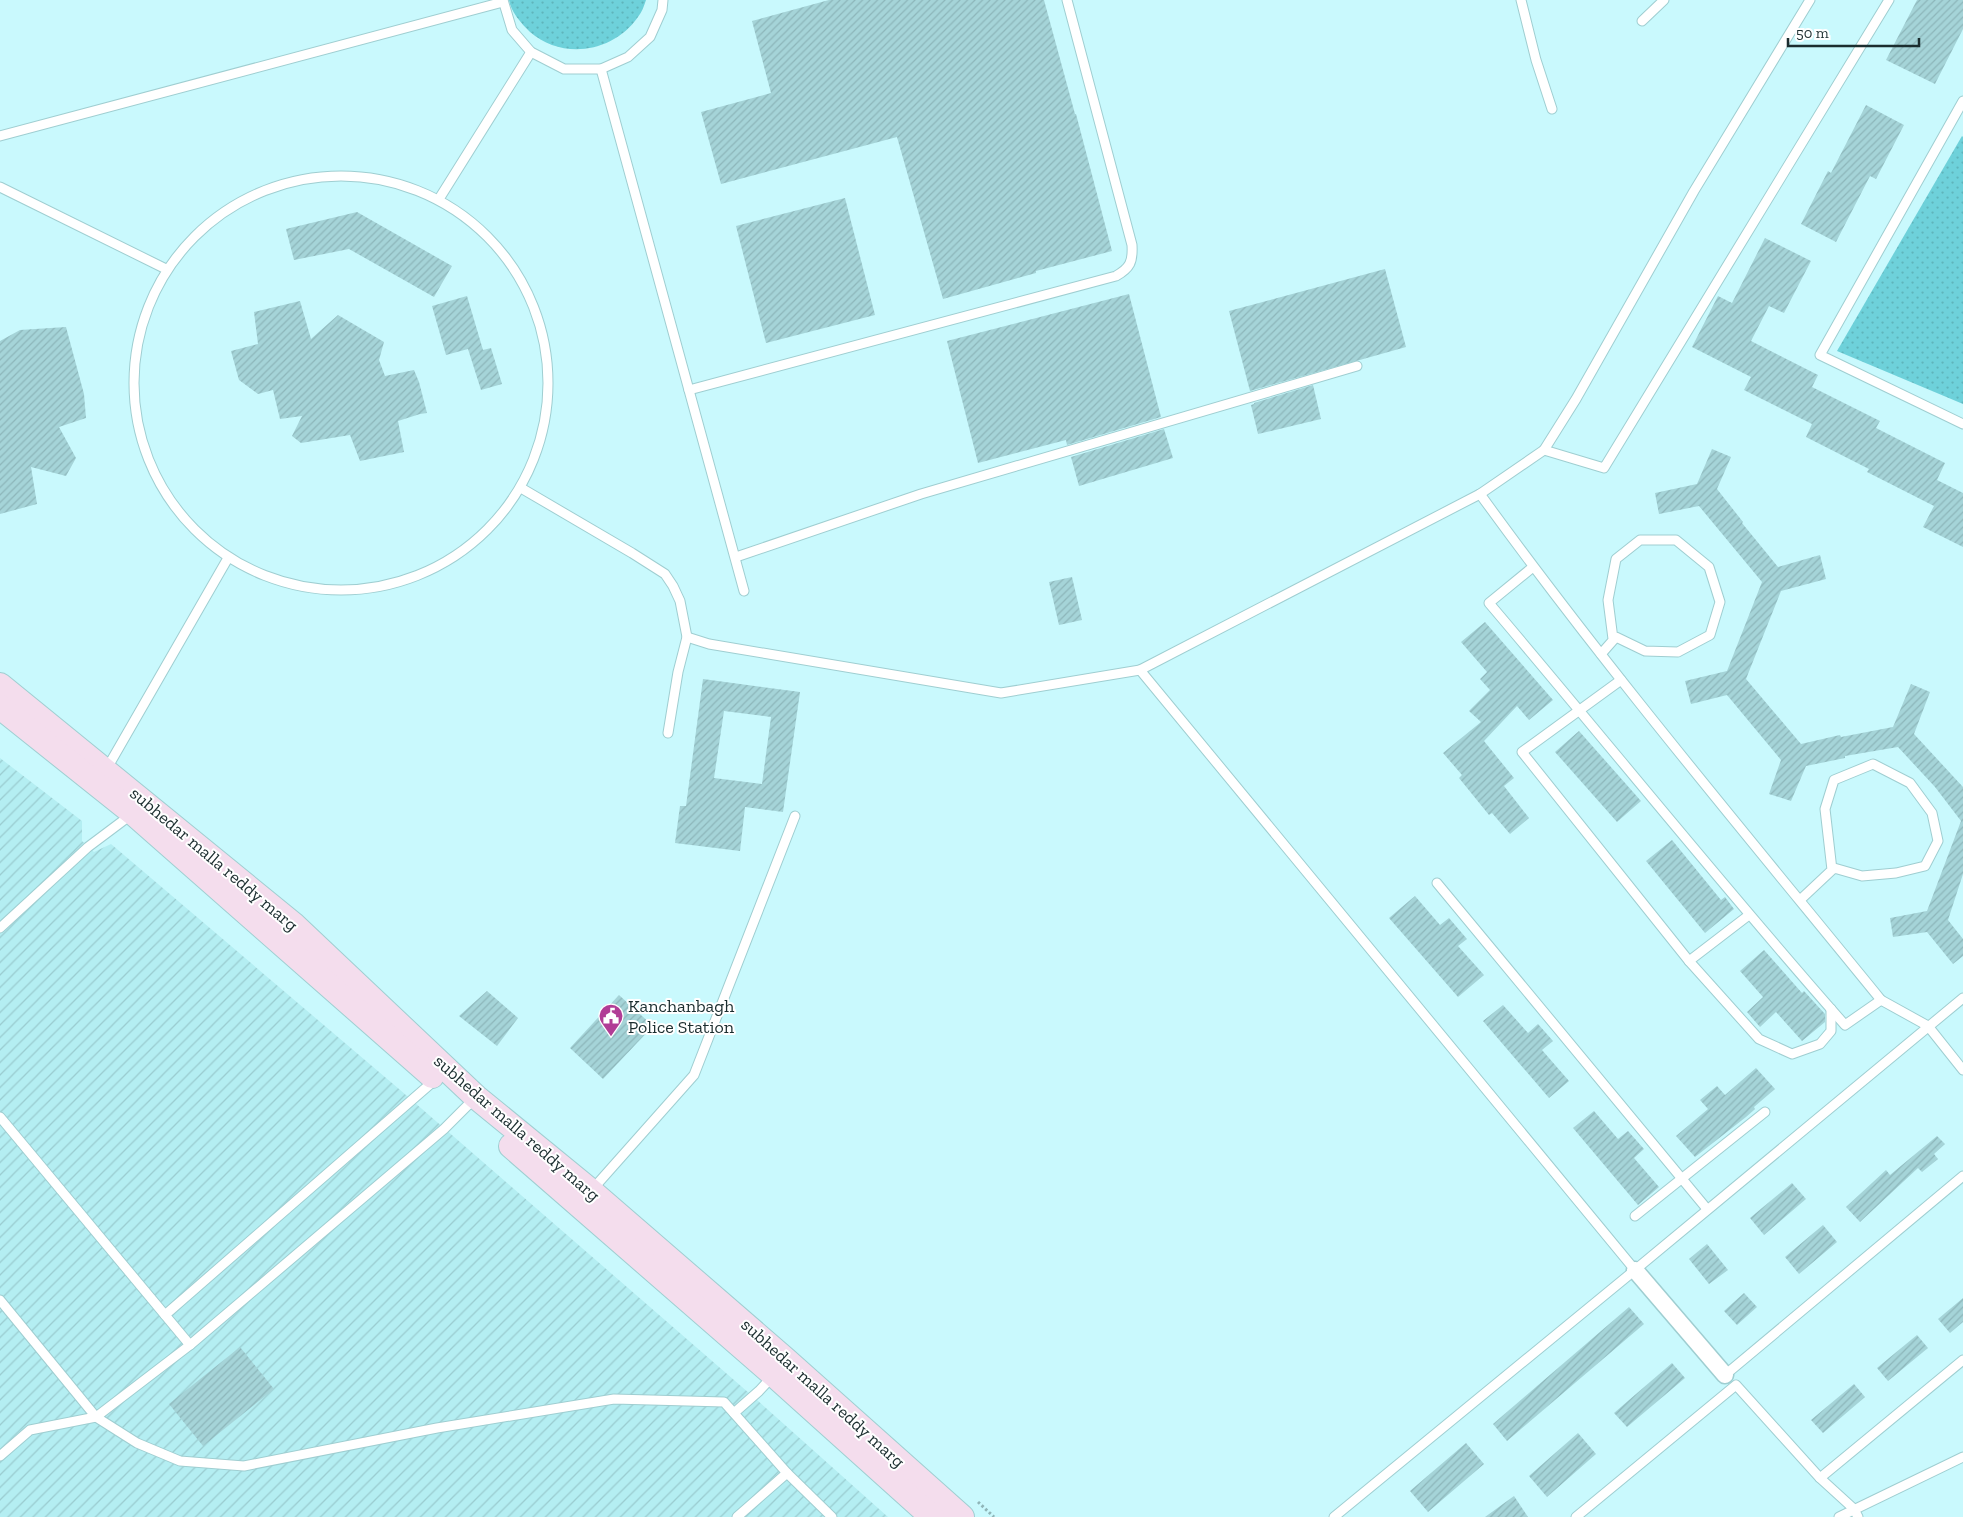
<svg xmlns="http://www.w3.org/2000/svg" width="1963" height="1517" font-family="'Zilla Slab',serif">
  <defs>
    <pattern id="industrial-furrows" width="10" height="10" patternUnits="userSpaceOnUse" patternTransform="scale(1.25)"><rect width="10" height="10" fill="#b4eef2"/><path d="M-1 1l2-2M0 10L10 0M9 11l2-2" fill="none" stroke="#9accd0"/></pattern>
    <pattern id="grass-dots" width="8" height="8" patternUnits="userSpaceOnUse" patternTransform="scale(1.25)"><rect width="8" height="8" fill="#6ed1da"/><path d="M2 2h.1M6 6h.1" fill="none" stroke="#5fb4bb" stroke-width="1.8" stroke-linecap="round"/></pattern>
    <pattern id="building-hatch" width="6" height="6" patternUnits="userSpaceOnUse" patternTransform="scale(1.25)"><rect width="6" height="6" fill="#a5d4d8"/><path d="M-1 1l2-2M0 6l6-6M5 7l2-2" fill="none" stroke="#8db6ba"/></pattern>
  </defs>
  <rect width="100%" height="100%" fill="#c9f9fd"/>
  <path fill="url(#industrial-furrows)" d="M0 758 82 821V841L94 852 111 844 399 1089 757 1400 888 1517H0Z"/>
  <g fill="url(#grass-dots)">
    <path d="M509 0H646C644 6 642 12 638 17 613 53 562 60 530 32 521 23 511 12 509 0Z"/>
    <path d="M1962 136 1963 137V404L1837 351Z"/>
  </g>
  <g fill="url(#building-hatch)" fill-rule="evenodd">
    <path d="M829 0H1044L1075 114H1076L1112 251 1036 271V273L943 299 897 137 721 184 701 112 771 93 752 21Z"/>
    <path d="M1917 0H1963V29L1935 84 1886 60Z"/>
    <path d="M1866 105 1904 125 1876 179 1870 176 1836 242 1801 224 1828 171 1831 173Z"/>
    <path d="M845 198 875 315 766 343 736 226Z"/>
    <path d="M357 212 452 266 434 297 349 249 294 260 286 229Z"/>
    <path d="M1765 238 1811 261 1784 313 1769 306 1751 341 1818 375 1812 387 1880 421 1876 428 1945 463 1937 480 1963 493V547L1923 527 1934 506 1867 472 1869 469 1806 437 1812 424 1744 390 1751 377 1692 347 1718 296 1732 303Z"/>
    <path d="M1385 269 1406 347 1250 391 1229 311Z"/>
    <path d="M1129 294 1161 417 1067 445 1066 440 978 463 947 341Z"/>
    <path d="M467 296 483 350 491 348 502 384 481 390 468 349 446 355 432 306Z"/>
    <path d="M300 301 311 339 338 315 384 342 379 360 385 376 414 370 419 382 427 413 420 414 398 421 404 452 360 461 350 435 301 443 292 436 302 416 280 419 273 390 258 394 239 380 231 351 258 344 254 312Z"/>
    <path d="M66 327 84 394 86 418 59 427 76 458 66 476 31 467 37 504 0 514V341L20 330Z"/>
    <path d="M1313 385 1321 419 1258 434 1251 405 1254 404V403Z"/>
    <path d="M1164 429 1173 458 1079 486 1071 457Z"/>
    <path d="M1712 449 1731 457 1717 489 1743 522 1742 523 1778 567 1820 555 1826 579 1781 591 1746 679 1801 744 1840 735 1841 737 1893 727 1911 684 1930 692 1914 734 1963 787V874L1948 920 1963 939V956L1953 964 1927 932 1893 937 1890 918 1927 911 1961 821 1935 787 1898 747 1845 756V758L1806 766 1791 801 1769 794 1781 760 1727 695 1691 704 1685 681 1727 671 1762 582 1699 506 1659 514 1655 493 1697 484Z"/>
    <path d="M1072 577 1082 620 1059 625 1049 582Z"/>
    <path d="M1485 622 1553 700 1529 720 1517 706 1484 741 1514 778 1504 786 1529 818 1510 834 1492 813 1489 815 1459 778 1462 775 1443 753 1481 722 1469 711 1490 690 1480 679 1487 672 1461 642Z"/>
    <path d="M703 679 800 692 783 812 745 807 740 851 675 843 680 806H686ZM724 711 771 717 762 784 714 778Z"/>
    <path d="M1579 731 1641 801 1617 822 1555 752Z"/>
    <path d="M1672 840 1721 900 1725 897 1734 909 1705 933 1646 861Z"/>
    <path d="M1415 896 1440 925 1449 918 1467 939 1458 946 1484 975 1458 997 1389 918Z"/>
    <path d="M1764 950 1802 993 1804 991 1825 1014V1022L1802 1041 1776 1012 1760 1027 1747 1012 1763 997 1740 971Z"/>
    <path d="M487 991 518 1018 497 1046 459 1016Z"/>
    <path d="M619 995 653 1026 603 1079 570 1048Z"/>
    <path d="M1503 1005 1528 1033 1538 1024 1553 1041 1542 1050 1569 1081 1549 1098 1483 1021Z"/>
    <path d="M1756 1068 1775 1089 1754 1107 1755 1109 1746 1117 1695 1157 1676 1136 1708 1109 1700 1100 1717 1086 1725 1095Z"/>
    <path d="M1594 1111 1618 1139 1628 1131 1644 1149 1634 1158 1659 1187 1638 1205 1573 1128Z"/>
    <path d="M1937 1136 1945 1144 1934 1154 1938 1159 1922 1172 1918 1168 1860 1222 1846 1207 1886 1170 1890 1175Z"/>
    <path d="M1792 1183 1806 1199 1764 1235 1750 1218Z"/>
    <path d="M1823 1225 1837 1242 1799 1274 1785 1257Z"/>
    <path d="M1707 1244 1728 1270 1709 1284 1689 1259Z"/>
    <path d="M1744 1293 1757 1307 1737 1325 1724 1311Z"/>
    <path d="M1963 1298V1322L1950 1333 1938 1319Z"/>
    <path d="M1629 1307 1644 1324 1507 1441 1493 1424Z"/>
    <path d="M1917 1335 1928 1348 1888 1381 1877 1368Z"/>
    <path d="M240 1347 274 1389 203 1446 169 1404Z"/>
    <path d="M1672 1363 1685 1378 1627 1427 1614 1413Z"/>
    <path d="M1854 1384 1865 1397 1823 1433 1811 1420Z"/>
    <path d="M1578 1433 1596 1454 1547 1497 1529 1476Z"/>
    <path d="M1466 1443 1484 1464 1428 1512 1410 1491Z"/>
    <path d="M1514 1496 1528 1517H1485Z"/>
  </g>
  <g fill="none" stroke-linecap="round" stroke-linejoin="round">
    <defs>
      <g id="lane">
        <path d="M503 0 512 30 531 52 564 69H601L628 57 650 37 662 10 663 0"/>
        <path d="M1521 0 1536 60 1552 109"/>
        <path d="M1642 21 1664 0"/>
        <path d="M601 69 744 591"/>
        <path d="M1963 101 1820 355 1963 424"/>
        <path d="M0 136 503 2"/>
        <circle cx="341" cy="383" r="207"/>
        <path d="M0 187 166 269"/>
        <path d="M439 199 531 52"/>
        <path d="M689 390 1116 276C1130 268 1133 262 1132 245L1067 0"/>
        <path d="M1544 450 1576 399 1694 191 1810 0"/>
        <path d="M521 488 632 553 665 574 673 586 680 601 687 637 678 672 668 733"/>
        <path d="M1480 494C1606 668 1745 833 1881 1000L1928 1026 1963 1070"/>
        <path d="M736 557 921 494 1357 366"/>
        <path d="M1533 567 1489 603C1608 743 1723 887 1845 1025L1881 1000"/>
        <path d="M687 637 709 644 1001 693 1140 670"/>
        <path d="M1601 654 1616 637 1645 651 1678 652 1710 635 1720 602 1709 567 1676 540H1640L1616 559 1608 600 1613 639"/>
        <path d="M1621 680 1522 752 1689 961 1749 915"/>
        <path d="M106 770 228 558"/>
        <path d="M1437 883 1707 1209"/>
        <path d="M1800 900 1832 870 1834 868 1862 876 1896 873 1925 866 1938 841 1932 813 1910 783 1873 764 1834 780 1825 809 1832 870"/>
        <path d="M0 928 88 847 132 814"/>
        <path d="M1689 961 1759 1039 1792 1054 1820 1044 1831 1031V1009"/>
        <path d="M476 1097 444 1129 190 1345 96 1417 137 1443 180 1461 244 1466 437 1428 614 1399 724 1402 787 1473 832 1517"/>
        <path d="M0 1117 190 1345"/>
        <path d="M591 1191 694 1075 795 816"/>
        <path d="M1635 1216 1765 1112"/>
        <path d="M1635 1270 1140 670 1480 494 1544 450 1604 468 1889 0"/>
        <path d="M0 1300 96 1417 30 1430 0 1456"/>
        <path d="M165 1315 436 1079"/>
        <path d="M1726 1376 1725 1375 1963 1176"/>
        <path d="M734 1413 759 1391 773 1376"/>
        <path d="M1820 1478 1963 1360"/>
        <path d="M737 1517 787 1473"/>
        <path d="M1334 1517 1635 1270 1963 998"/>
        <path d="M1576 1517 1736 1385 1820 1478 1854 1509 1858 1517"/>
        <path d="M1839 1517 1963 1457"/>
      </g>
      <path id="street" d="M1635 1270 1725 1375"/>
      <g id="secondary">
        <path d="M0 685 293 924 476 1097 591 1191 785 1359 962 1517"/>
        <path d="M0 707 133 813 432 1076"/>
        <path d="M511 1146 774 1375 932 1517"/>
      </g>
    </defs>
    <use href="#lane" stroke="#9fced1" stroke-width="11"/>
    <use href="#street" stroke="#9fced1" stroke-width="19"/>
    <use href="#secondary" stroke="#9fced1" stroke-width="26"/>
    <path stroke="#8fb5b8" stroke-width="3" stroke-dasharray="2.5 2.5" stroke-linecap="butt" d="M978 1502 994 1517"/>
    <use href="#lane" stroke="#fff" stroke-width="9"/>
    <use href="#street" stroke="#fff" stroke-width="16"/>
    <use href="#secondary" stroke="#f4dded" stroke-width="24"/>
  </g>
  <defs>
    <symbol id="civic-pin" viewBox="-11 -11 22 30"><path d="M0 17L-7.5 6A9.5 9.5 0 1 1 7.5 6Z" fill="#b13d96" stroke="#fff"/><path d="M-.6-6.5H3V-4.5H.6V-3L4-1V1h2V6H-6V1h2V-1L-.6-3ZM-1.2 2.5V6h2.4V2.5Z" fill="#fff"/></symbol>
  </defs>
  <g fill-rule="evenodd">
    <use href="#civic-pin" x="597" y="1002" width="28" height="38"/>
  </g>
  <g text-anchor="middle" stroke-width="4" stroke-linejoin="round" paint-order="stroke">
    <g font-size="18" fill="#1b2d2f" stroke="#fff">
      <text transform="translate(214 859) rotate(40)" y="6">subhedar malla reddy marg</text>
      <text transform="translate(517 1128) rotate(41)" y="6">subhedar malla reddy marg</text>
      <text transform="translate(823 1393) rotate(42)" y="6">subhedar malla reddy marg</text>
    </g>
    <g font-size="18" fill="#1b2d2f" stroke="#fff" text-anchor="start">
      <text x="628" y="1012">Kanchanbagh<tspan x="628" dy="21">Police Station</tspan></text>
    </g>
  </g>
  <path d="M1788 38v8h131v-8" fill="none" stroke="#1b2d2f" stroke-width="2.5"/>
  <text x="1796" y="38" font-size="15" fill="#1b2d2f" stroke="#ffffff" stroke-width="4" paint-order="stroke">50 m</text>
</svg>
